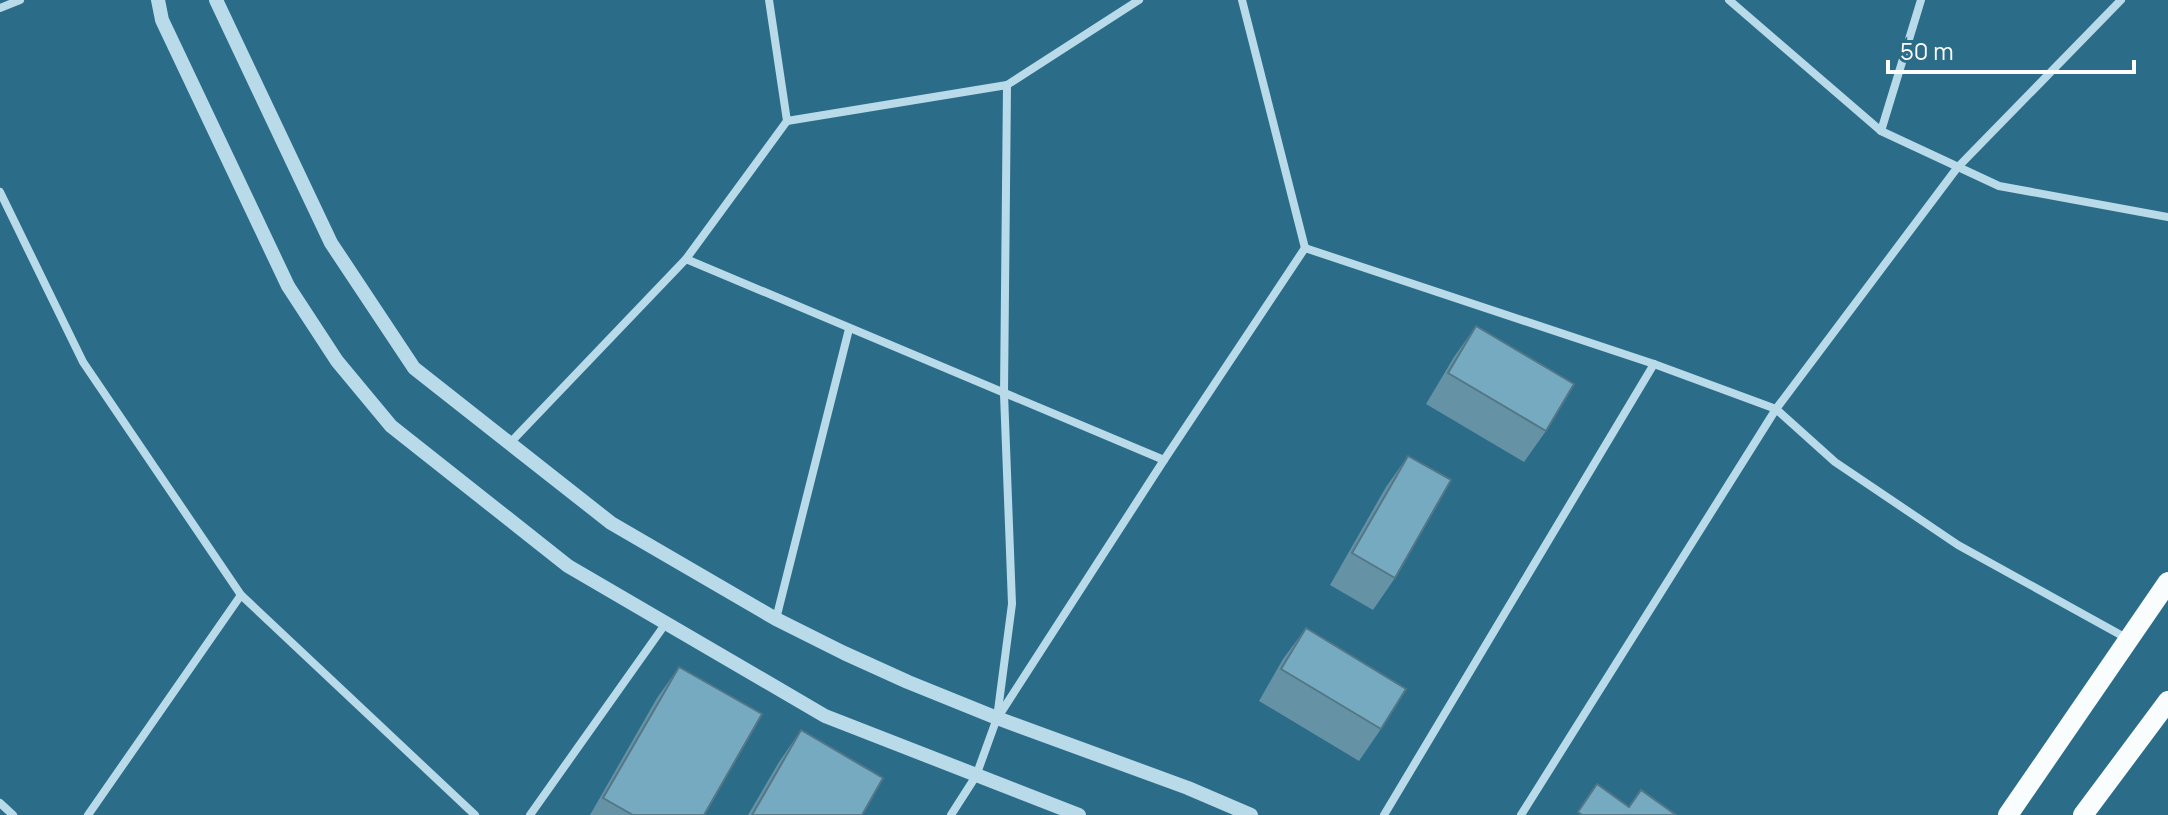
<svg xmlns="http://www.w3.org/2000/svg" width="2168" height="815" font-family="Manrope,sans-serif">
  <rect width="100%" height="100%" fill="#2b6c89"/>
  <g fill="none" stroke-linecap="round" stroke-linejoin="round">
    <g stroke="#b8dae9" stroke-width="8">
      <path d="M769 0 787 121"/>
      <path d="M1242 0 1305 248"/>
      <path d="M1729 0 1881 131 1999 186 2168 217"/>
      <path d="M0 8 20 0"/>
      <path d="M1881 131 1921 0"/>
      <path d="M0 192 83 362 241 595 475 815"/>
      <path d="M686 259 787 121 1007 85 1139 0"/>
      <path d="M510 443 686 259 1164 460 1305 248 1654 364 1776 409 1835 462 1958 545 2128 639"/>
      <path d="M776 619 849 329"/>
      <path d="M1000 714 1164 460"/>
      <path d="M0 803 13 815"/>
      <path d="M88 815 241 595"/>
      <path d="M530 815 666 623"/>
      <path d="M951 815 976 776 997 718 1012 604 1004 394 1007 85"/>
      <path d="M1384 815 1654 364"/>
      <path d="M1521 815 1776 409 1957 168 2121 0"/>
    </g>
    <g stroke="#b8dae9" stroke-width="14">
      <path d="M158 0 162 20 288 286 337 361 391 426 568 566 825 716 1079 815"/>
      <path d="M216 0 331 243 414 368 433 383 611 523 776 619 844 653 908 682 997 718 1188 788 1251 815"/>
    </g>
    <g stroke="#fafdfe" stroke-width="20">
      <path d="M2008 815 2168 582"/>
      <path d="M2083 815 2168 701"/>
    </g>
  </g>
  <g fill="#6592a5">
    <path d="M1476 326 1546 431 1524 462 1426 404 1454 357Z"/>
    <path d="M1408 456 1395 578 1373 610 1330 585 1386 487Z"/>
    <path d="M1306 628 1381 729 1359 761 1259 701 1283 659Z"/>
    <path d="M679 667 704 815H590L657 698Z"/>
    <path d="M801 730 862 815H748L779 762Z"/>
  </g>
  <g fill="#76aac0" stroke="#537786" stroke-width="2">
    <path d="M1476 326 1574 384 1546 431 1448 373Z"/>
    <path d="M1408 456 1451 480 1395 578 1352 553Z"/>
    <path d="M1306 628 1406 689 1381 729 1281 669Z"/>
    <path d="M679 667 762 714 704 815H633L603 798Z"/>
    <path d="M801 730 883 778 862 815H752Z"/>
    <path d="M1597 784 1629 807 1641 790 1676 815H1582L1578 812Z"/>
  </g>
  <path d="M1888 60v12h246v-12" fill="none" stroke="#ffffff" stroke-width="4"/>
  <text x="1900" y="60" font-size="24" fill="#ffffff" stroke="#2b6c89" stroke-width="6" paint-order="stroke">50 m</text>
</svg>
